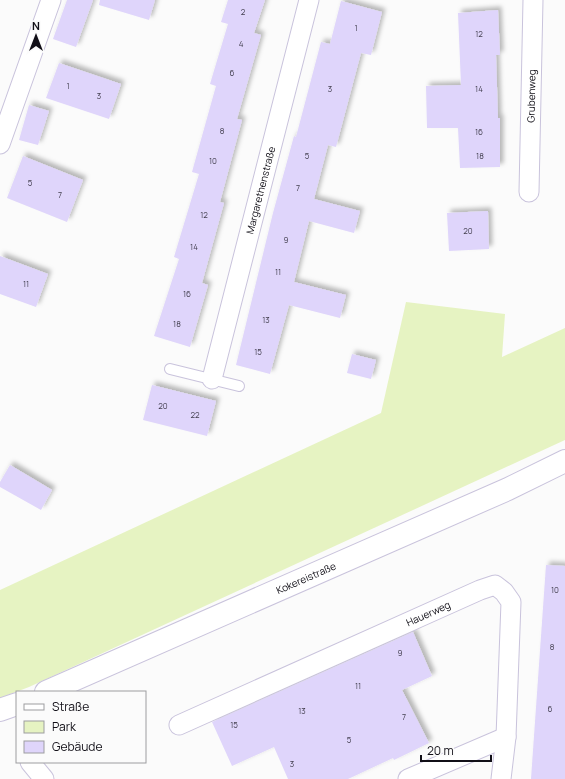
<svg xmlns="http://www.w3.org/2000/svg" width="565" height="779" font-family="Manrope,sans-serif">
<defs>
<filter id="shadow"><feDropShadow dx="3.5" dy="-3.5" stdDeviation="2" flood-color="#0004"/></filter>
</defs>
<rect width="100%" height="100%" fill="#fbfbfb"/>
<path fill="#e6f3c2" d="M406,302L505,314L502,357L565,328V440L29,687L0,698V590L381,413Z"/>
<g fill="#dfd5fb" filter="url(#shadow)">
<path d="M67,0H93L76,47L53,39Z"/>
<path d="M100,0H155L149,20L99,5Z"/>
<path d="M228,0H265L254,33L261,35L237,119L242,120L220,202L224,203L202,283L208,285L190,347L154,336L179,259L174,257L199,174L192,172L216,86L210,84L228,24L221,22Z"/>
<path d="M341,1L382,12L371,55L361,53L336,147L328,145L314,199L360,211L354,233L309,221L294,282L346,295L340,318L289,305L270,374L236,365L273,213L294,136L296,137L321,42L330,44Z"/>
<path d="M498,10L500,55H496L498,118H500V167L460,168L458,128H427L426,86L461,85L458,13Z"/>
<path d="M59,63L121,84L109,119L46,98Z"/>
<path d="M29,105L49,111L38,145L19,140Z"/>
<path d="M23,156L83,180L67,222L7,198Z"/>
<path d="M488,211L489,249L449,251L447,213Z"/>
<path d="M0,256L48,274L36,307L0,294Z"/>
<path d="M352,354L376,360L371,379L347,373Z"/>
<path d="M152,385L216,401L207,436L143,420Z"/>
<path d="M10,465L52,490L41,510L0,487V482Z"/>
<path d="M546,565L565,566V779H531Z"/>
<path d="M413,632L432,676L402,690L429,743L394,760L393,758L348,779H288L274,747L232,766L212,722Z"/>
</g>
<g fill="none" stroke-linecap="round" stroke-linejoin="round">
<defs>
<path id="lane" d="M170,369L239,386"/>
<g id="street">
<path d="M0,144L51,0"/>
<path id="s1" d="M529,192L533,0"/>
<path id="s2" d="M212,379L309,0"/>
<path id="s3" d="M179,725L480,590L495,585L504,592L511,602L506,737L501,779"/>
<path d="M30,762L44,779"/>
<path d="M408,779L506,737"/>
</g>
<g id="secondary">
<path id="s4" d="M46,692L508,489L565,461"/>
<path d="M0,710L17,704"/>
</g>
</defs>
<use href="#lane" stroke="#c9c3dc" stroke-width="12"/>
<use href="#street" stroke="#c9c3dc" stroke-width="21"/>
<use href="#secondary" stroke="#c9c3dc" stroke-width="24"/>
<use href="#lane" stroke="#fff" stroke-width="10"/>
<use href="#street" stroke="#fff" stroke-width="19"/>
<use href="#secondary" stroke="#fff" stroke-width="22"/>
</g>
<g text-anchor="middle" stroke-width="3.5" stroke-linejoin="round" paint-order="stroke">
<g font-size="8" fill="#444050">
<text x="243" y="15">2</text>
<text x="356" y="31">1</text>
<text x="479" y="37">12</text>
<text x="241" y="47">4</text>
<text x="232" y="76">6</text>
<text x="68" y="89">1</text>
<text x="330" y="92">3</text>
<text x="479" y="92">14</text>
<text x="99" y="99">3</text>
<text x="222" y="134">8</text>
<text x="479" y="135">16</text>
<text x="307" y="159">5</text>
<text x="480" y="159">18</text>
<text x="213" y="164">10</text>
<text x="30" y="186">5</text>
<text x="298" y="191">7</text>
<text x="60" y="198">7</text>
<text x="204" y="218">12</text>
<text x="468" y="234">20</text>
<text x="286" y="243">9</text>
<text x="194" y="250">14</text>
<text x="278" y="275">11</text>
<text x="26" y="287">11</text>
<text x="187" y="297">16</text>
<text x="266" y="323">13</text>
<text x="177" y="327">18</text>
<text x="258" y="355">15</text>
<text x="163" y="409">20</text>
<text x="195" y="418">22</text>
<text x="555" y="593">10</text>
<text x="552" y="650">8</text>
<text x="400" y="656">9</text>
<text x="358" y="689">11</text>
<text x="550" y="712">6</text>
<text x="302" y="714">13</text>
<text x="404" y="720">7</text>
<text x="234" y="728">15</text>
<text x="349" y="743">5</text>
<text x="292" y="767">3</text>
</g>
<g font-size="10" fill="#110f17" stroke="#fbfbfb">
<text dy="4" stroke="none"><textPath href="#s1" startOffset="96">Grubenweg</textPath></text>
<text dy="4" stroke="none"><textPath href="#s2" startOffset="195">Margarethenstraße</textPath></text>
<text dy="4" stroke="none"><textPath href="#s4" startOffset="284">Kokereistraße</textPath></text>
<text dy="4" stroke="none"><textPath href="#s3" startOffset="273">Hauerweg</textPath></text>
</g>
</g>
<rect x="16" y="691" width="130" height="72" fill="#fbfbfb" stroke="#9d9da0"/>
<rect x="24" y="704" width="20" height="6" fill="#ffffff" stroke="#9d9da0"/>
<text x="52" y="711" font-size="12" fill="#110f17">Straße</text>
<rect x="24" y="721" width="20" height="12" fill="#e6f3c2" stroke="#9d9da0"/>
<text x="52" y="731" font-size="12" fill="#110f17">Park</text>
<rect x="24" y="741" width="20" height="12" fill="#dfd5fb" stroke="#9d9da0"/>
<text x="52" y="751" font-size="12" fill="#110f17">Gebäude</text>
<g transform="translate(36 36)" stroke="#fbfbfb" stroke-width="3" paint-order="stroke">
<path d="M0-3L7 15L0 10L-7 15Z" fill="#110f17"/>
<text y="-6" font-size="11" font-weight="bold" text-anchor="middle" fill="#110f17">N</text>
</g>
<path d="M421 755v6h70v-6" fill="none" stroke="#110f17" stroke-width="2"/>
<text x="427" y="755" font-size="12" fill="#110f17" stroke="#fbfbfb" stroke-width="3" paint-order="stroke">20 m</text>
</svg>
